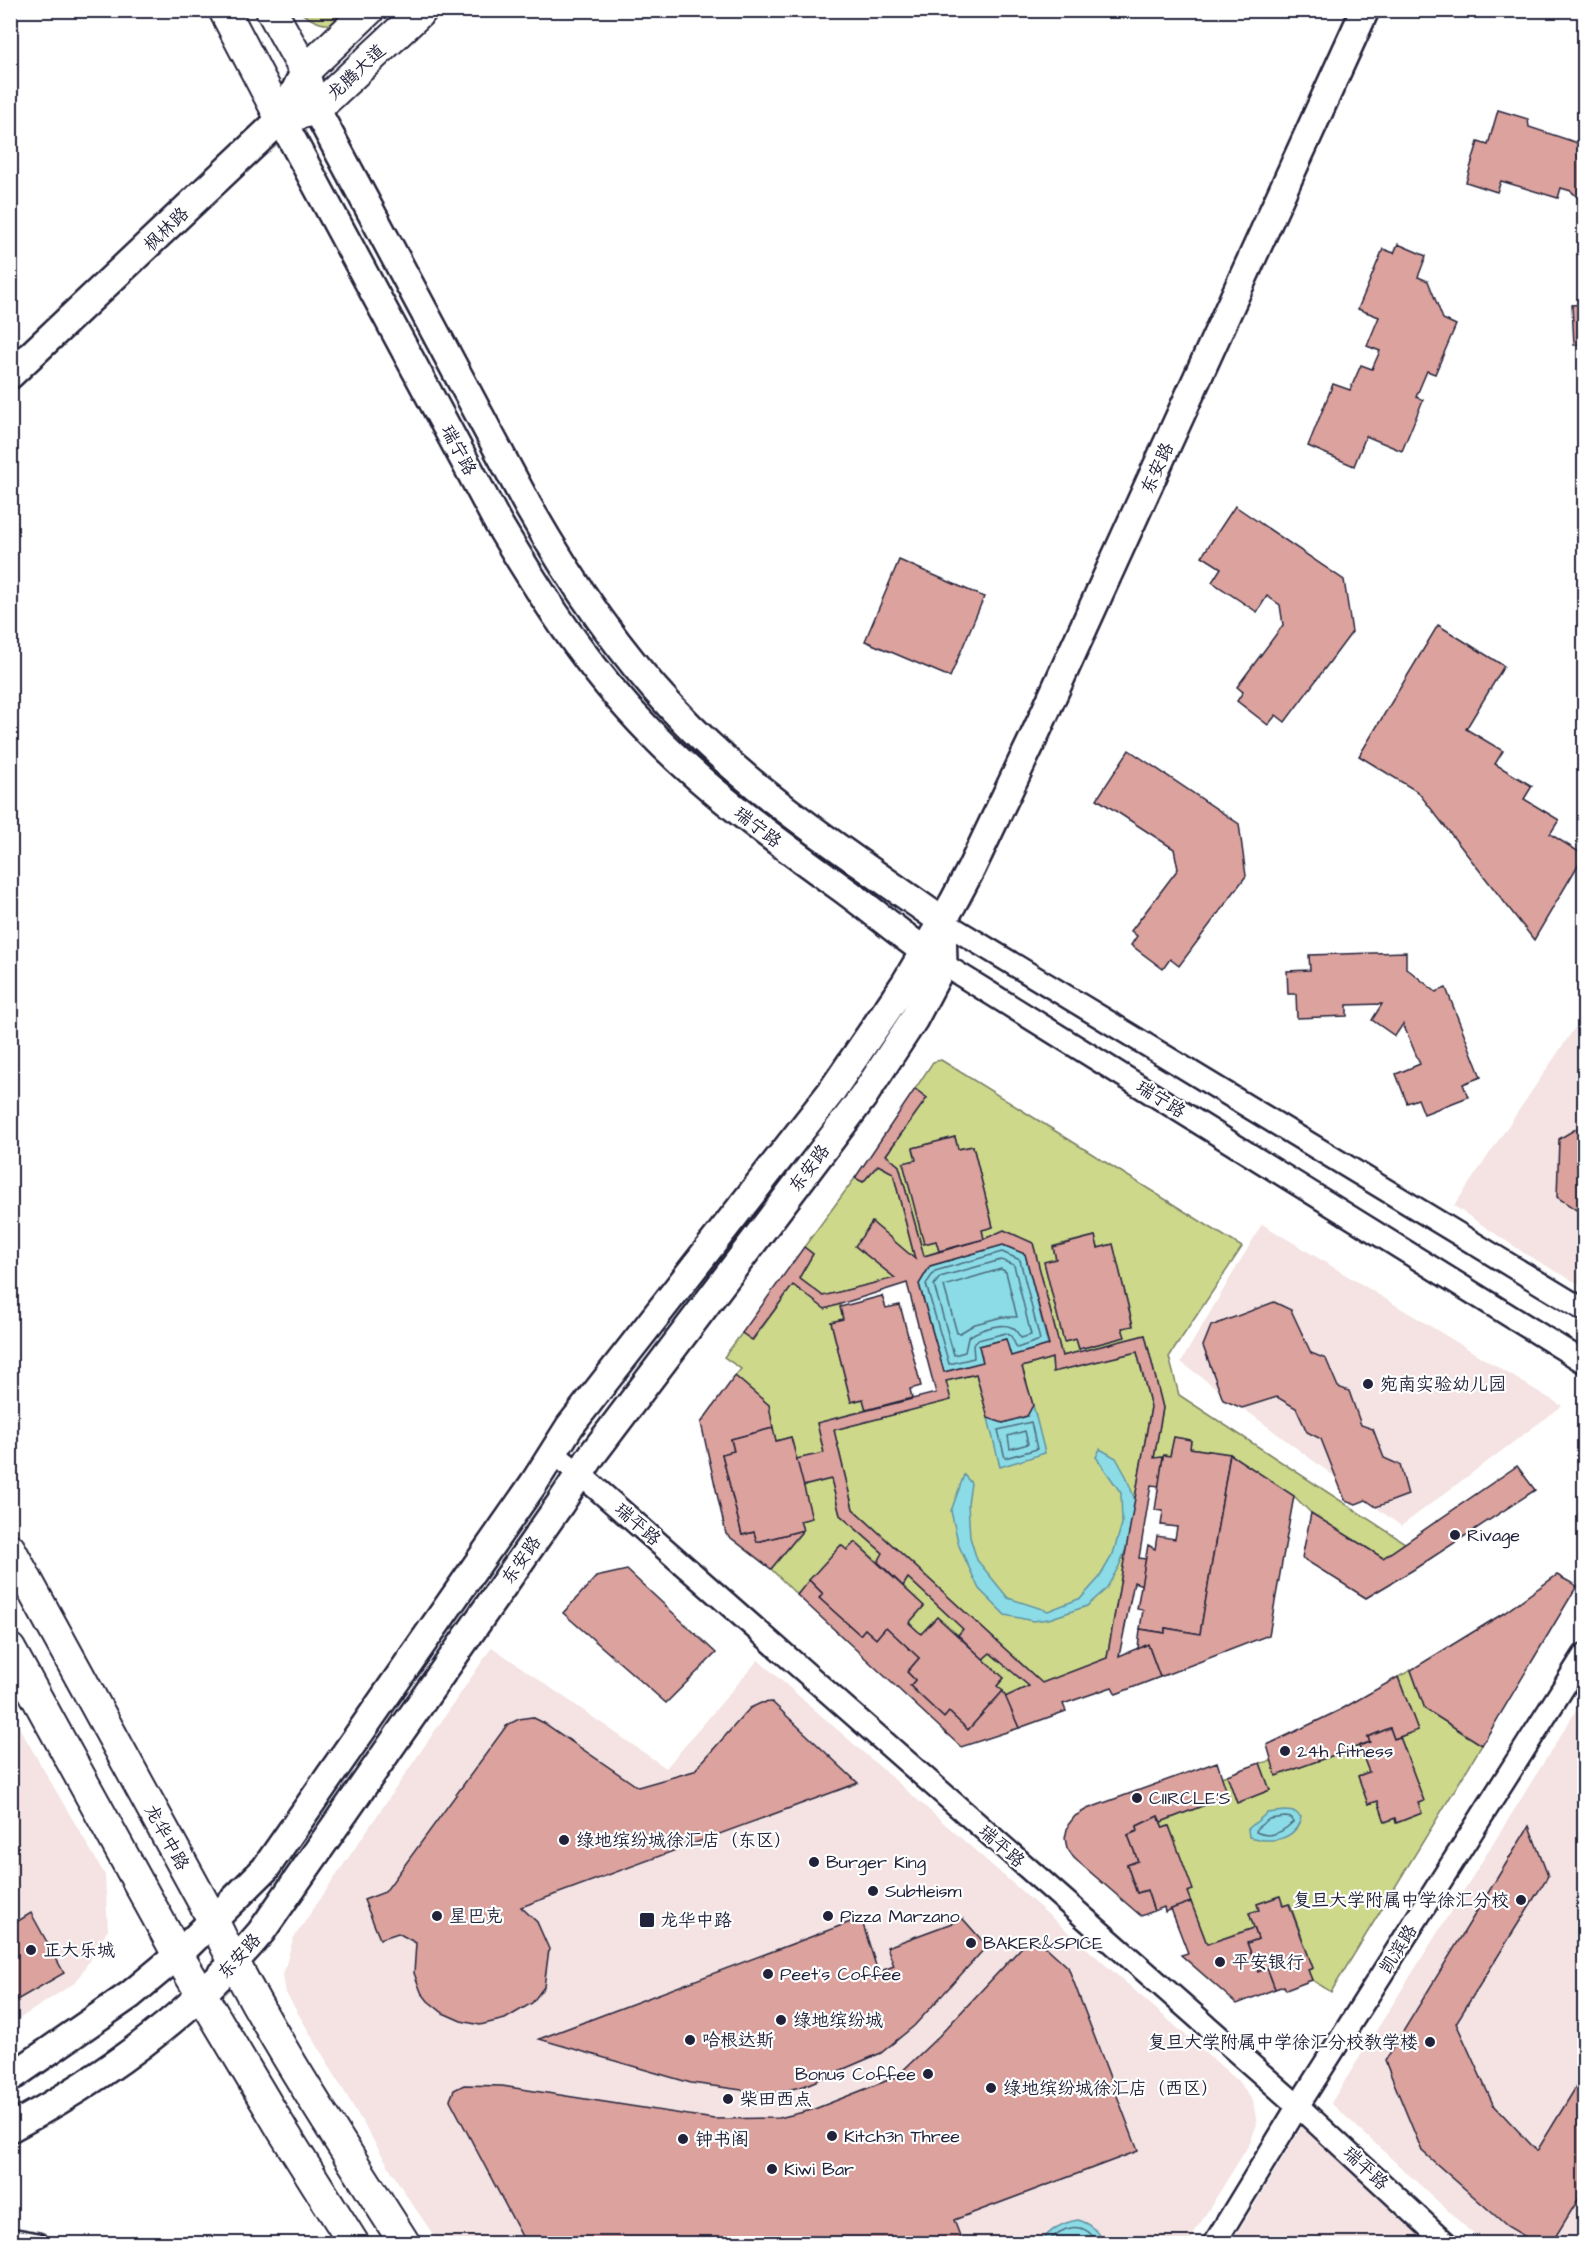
<svg xmlns="http://www.w3.org/2000/svg" width="1595" height="2254" font-family="'Architects Daughter','LXGW WenKai TC',sans-serif">
<rect width="100%" height="100%" fill="#fff"/>
<filter id="ink" filterUnits="userSpaceOnUse"><feTurbulence type="fractalNoise" baseFrequency=".0167" numOctaves="2"/><feDisplacementMap in="SourceGraphic" scale="12" xChannelSelector="R" yChannelSelector="G"/><feConvolveMatrix kernelMatrix="1 2 1 2 8 2 1 2 1" color-interpolation-filters="sRGB"/></filter>
<g filter="url(#ink)">
<g fill="#f4e3e2">
<path d="M1584,1014V1287L1527,1255L1454,1206Z"/>
<path d="M1262,1224L1562,1406L1401,1526L1181,1362Z"/>
<path d="M492,1647L666,1768L758,1660L1238,2081L1253,2101L1257,2124L1250,2143L1188,2243H439L404,2192L286,1993L283,1975L293,1939Z"/>
<path d="M1584,1698V2243H1483L1331,2103Z"/>
<path d="M10,1707L20,1729L105,1875L108,1930L76,1982L11,2024Z"/>
<path d="M1302,2126L1429,2243H1231Z"/>
</g>
<g fill="#cdd88b" stroke="#787d63" stroke-width="1.5">
<path d="M298,11H356C330,29 324,28 298,11Z"/>
<path d="M941,1060L1242,1247L1169,1357L1179,1395L1405,1543L1383,1558L1311,1513L1294,1496L1230,1455L1190,1448L1191,1440L1174,1437L1170,1456L1164,1455L1163,1457L1154,1458L1163,1408L1145,1335L1087,1351L1083,1348L1124,1337L1122,1328L1133,1325L1113,1245L1098,1248L1095,1236L1053,1246L1056,1259L1044,1262L1064,1342L1076,1339L1080,1352L1062,1356L1033,1243L1004,1230L984,1239L982,1230L993,1227L973,1146L958,1149L955,1137L913,1148L939,1251L924,1256L899,1166L886,1155L927,1098L915,1089L933,1062Z"/>
<path d="M878,1165L893,1173L915,1259L872,1222L856,1246L895,1278L823,1296L799,1278L813,1254L804,1247L855,1178L863,1182Z"/>
<path d="M793,1285L825,1309L840,1304L843,1319L831,1322L851,1402L863,1399L866,1410L817,1423L824,1453L796,1459L791,1437L776,1441L768,1405L735,1376L741,1369L724,1357L742,1333L753,1340Z"/>
<path d="M1137,1352L1151,1407L1107,1658L1042,1683L853,1509L834,1430L950,1400L946,1381L976,1374L988,1418L1003,1423L1027,1416L1033,1405L1022,1367L1052,1358L1053,1371Z"/>
<path d="M831,1479L840,1515L883,1553L878,1562L855,1542L847,1550L841,1545L797,1595L771,1569L803,1530L800,1521L811,1518L803,1486Z"/>
<path d="M908,1578L963,1629L958,1635L937,1617L921,1634L909,1623L924,1606L903,1586Z"/>
<path d="M990,1653L1029,1686L1005,1697L997,1686L1004,1678L983,1659Z"/>
<path d="M1411,1670L1425,1709L1482,1745L1331,1992L1312,1980L1308,1970L1313,1968L1290,1904L1283,1906L1279,1896L1257,1904L1259,1910L1249,1913L1254,1928L1207,1944L1187,1892L1192,1889L1169,1826L1163,1828L1161,1822L1228,1796L1221,1777L1227,1775L1237,1802L1270,1790L1260,1763L1272,1761L1277,1775L1359,1746L1369,1772L1358,1776L1368,1804L1378,1801L1386,1822L1395,1818L1397,1823L1422,1813L1418,1803L1424,1801L1400,1737L1418,1730L1398,1677Z"/>
</g>
<g fill="#8bdce6" stroke="#6192a2" stroke-width="1.5">
<path d="M1003,1245L1025,1254L1048,1345L1011,1356L1005,1339L979,1346L983,1362L944,1372L919,1284L930,1266Z"/>
<path d="M1033,1405L1045,1453L1000,1467L988,1418L1003,1423L1027,1416Z"/>
<path d="M1100,1449L1116,1458L1126,1476L1135,1500L1127,1546L1119,1566L1106,1589L1087,1606L1049,1619L1033,1621L1005,1615L979,1589L959,1546L951,1511L964,1475L971,1483L968,1504L970,1537L977,1560L1008,1598L1048,1611L1081,1598L1099,1578L1113,1554L1122,1524L1121,1493L1096,1457Z"/>
<path d="M1285,1811L1295,1812L1301,1817C1295,1842 1270,1843 1249,1837L1248,1829L1267,1813Z"/>
<path d="M1078,2220C1092,2224 1098,2231 1105,2243H1039C1051,2230 1060,2223 1078,2220Z"/>
</g>
<g fill="none" stroke-linecap="round" stroke-linejoin="round">
<g stroke="#4c6c7f" stroke-width="1.5">
<path d="M1002,1252L1020,1260L1040,1340L1017,1348L1011,1336L1006,1333L978,1340L973,1345L974,1358L949,1364L926,1284L935,1271Z"/>
<path d="M1001,1260L1014,1265L1031,1335L1021,1338C1018,1334 1016,1329 1011,1327C1000,1322 975,1331 968,1338L965,1352L954,1355L934,1285L940,1277Z"/>
<path d="M1001,1269L1006,1272L1017,1317H1002L975,1324L960,1333H957L944,1286Z"/>
<path d="M1031,1422L1037,1449L1005,1458L998,1430Z"/>
<path d="M1025,1431L1028,1444L1010,1449L1008,1436Z"/>
<path d="M1285,1817L1292,1818L1293,1822C1283,1832 1270,1839 1256,1832L1257,1828L1269,1819Z"/>
<path d="M1047,2244C1062,2225 1085,2219 1098,2244"/>
</g>
</g>
<g fill="#dca29d" stroke="#22223b" stroke-width="1.5" fill-rule="evenodd">
<path d="M1498,110L1528,119L1529,127L1584,145V204L1571,191L1561,188L1558,198L1501,181L1497,192L1466,182L1478,142L1488,145Z"/>
<path d="M1398,244L1426,256L1418,277L1428,281L1443,319L1456,325L1435,374L1427,371L1416,397L1423,400L1402,451L1366,436L1354,466L1308,446L1333,384L1350,390L1361,365L1372,369L1380,351L1367,346L1379,317L1358,309L1383,249L1394,253Z"/>
<path d="M1584,304V345H1574L1572,305Z"/>
<path d="M1235,506L1344,580L1352,632L1285,722L1276,715L1268,725L1237,701L1243,692L1237,687L1283,625L1280,605L1267,596L1257,612L1212,582L1221,568L1202,556Z"/>
<path d="M899,560L984,597L950,677L865,641Z"/>
<path d="M1438,625L1504,666L1466,729L1503,751L1495,764L1532,786L1524,799L1559,820L1550,834L1584,855L1534,940L1418,792L1359,756Z"/>
<path d="M1129,750L1239,824L1246,876L1179,966L1170,959L1163,969L1131,945L1137,936L1131,931L1178,869L1174,849L1097,799Z"/>
<path d="M1406,952V968L1436,992L1446,988L1481,1077L1463,1084L1468,1097L1424,1114L1418,1099L1407,1103L1396,1074L1420,1064L1403,1024L1395,1036L1372,1020L1382,1004L1347,1005V1016L1297,1018L1296,994H1288L1287,971L1310,970L1309,955Z"/>
<path d="M915,1089L927,1098L886,1155L899,1166L924,1256L984,1239L1004,1230L1033,1243L1062,1356L1145,1335L1163,1408L1154,1458L1163,1457L1159,1486L1151,1485L1139,1558L1146,1559L1142,1585L1134,1582L1119,1656L1148,1644L1160,1677L1116,1694L1112,1687L1063,1704L1066,1711L1019,1728L1005,1697L1029,1686L990,1653L983,1659L958,1635L963,1629L908,1578L903,1586L878,1562L883,1553L840,1515L831,1479L803,1486L796,1459L824,1453L817,1423L936,1393L907,1283L825,1309L793,1285L752,1340L742,1333L804,1247L813,1254L799,1278L823,1296L895,1278L855,1246L872,1222L915,1259L893,1173L878,1165L863,1182L855,1178ZM1003,1245L1025,1254L1049,1345L1011,1356L1006,1339L979,1346L983,1362L944,1372L919,1284L930,1266ZM1137,1352L1151,1407L1107,1658L1042,1683L853,1509L834,1430L951,1400L946,1381L976,1374L988,1418L1003,1423L1027,1416L1033,1405L1022,1367L1052,1358L1053,1372Z"/>
<path d="M1584,1124V1215L1557,1197L1559,1139Z"/>
<path d="M955,1137L958,1149L973,1146L993,1227L982,1230L984,1239L939,1251L936,1241L924,1244L903,1163L916,1160L913,1148Z"/>
<path d="M1095,1236L1098,1248L1113,1244L1133,1326L1122,1328L1125,1337L1079,1349L1076,1339L1064,1342L1044,1262L1056,1259L1053,1247Z"/>
<path d="M882,1296L886,1308L900,1305L921,1386L910,1389L912,1398L866,1410L863,1399L851,1402L831,1322L843,1319L840,1307Z"/>
<path d="M1274,1302L1291,1310L1311,1353L1326,1359L1338,1387L1349,1391L1361,1425L1373,1429L1384,1458L1400,1465L1408,1495L1376,1507L1366,1500L1356,1504L1345,1500L1321,1439L1307,1432L1296,1408L1277,1397L1242,1408L1223,1400L1203,1346L1211,1326Z"/>
<path d="M735,1376L769,1405L773,1428L731,1439L734,1451L722,1454L742,1535L754,1532L757,1542L803,1530L771,1569L726,1534L701,1423Z"/>
<path d="M773,1428L776,1441L791,1437L812,1518L800,1521L803,1530L757,1542L754,1532L742,1535L722,1454L734,1451L731,1439Z"/>
<path d="M1174,1437L1191,1440L1190,1448L1230,1454L1200,1634L1165,1628V1633L1140,1629L1143,1610L1137,1609L1148,1545L1155,1549L1157,1536L1175,1539L1177,1527L1161,1525L1163,1511L1155,1510L1163,1457L1164,1455L1170,1456Z"/>
<path d="M1230,1454L1294,1496L1269,1635L1160,1677L1148,1644L1138,1649L1140,1629L1165,1633V1628L1200,1634Z"/>
<path d="M1517,1466L1535,1490L1413,1570L1366,1598L1302,1558L1311,1513L1383,1558Z"/>
<path d="M855,1542L924,1606L909,1623L921,1634L937,1617L1004,1678L997,1686L1003,1691L968,1730L949,1712L944,1718L910,1686L915,1680L907,1672L919,1658L886,1627L876,1639L865,1629L860,1635L819,1598L823,1594L809,1580L841,1545L847,1550Z"/>
<path d="M627,1570L716,1653L666,1703L563,1613L596,1577Z"/>
<path d="M1557,1575L1577,1586L1482,1745L1425,1709L1411,1670L1504,1613Z"/>
<path d="M809,1580L823,1594L819,1598L860,1635L865,1629L876,1639L886,1627L919,1658L907,1672L915,1680L910,1686L944,1718L949,1712L968,1730L1003,1691L1019,1728L961,1747L797,1595Z"/>
<path d="M1398,1677L1418,1730L1394,1739L1390,1728L1368,1737L1370,1742L1276,1776L1267,1745L1340,1710Z"/>
<path d="M772,1702L858,1783L521,1907L537,1922L549,1949L544,1987L532,2003L505,2019L480,2025L461,2021L443,2013L428,2001L421,1992L414,1973L416,1943L398,1933L380,1939L364,1900L385,1892L507,1725L519,1719L532,1717L544,1723L638,1787L694,1771L750,1708L761,1703Z"/>
<path d="M1390,1728L1394,1739L1400,1737L1424,1801L1418,1803L1422,1813L1396,1823L1395,1818L1385,1822L1378,1801L1368,1804L1358,1776L1369,1772L1359,1746L1370,1742L1368,1737Z"/>
<path d="M1217,1762L1228,1796L1161,1822L1158,1816L1137,1826L1138,1831L1128,1835L1138,1861L1127,1865L1137,1893L1147,1890L1154,1911L1141,1916L1074,1858L1067,1848L1065,1838L1068,1825L1075,1816L1087,1809Z"/>
<path d="M1260,1763L1270,1790L1237,1803L1227,1775Z"/>
<path d="M1158,1816L1163,1828L1169,1826L1193,1890L1187,1892L1191,1902L1165,1912L1164,1907L1154,1911L1147,1890L1137,1893L1127,1865L1138,1861L1128,1835L1138,1831L1137,1826Z"/>
<path d="M1529,1826L1548,1876L1456,2023L1493,2104L1537,2151L1584,2074V2190L1551,2244H1538L1507,2226L1422,2151L1385,2061Z"/>
<path d="M1280,1896L1283,1906L1289,1904L1313,1968L1308,1970L1312,1980L1286,1990L1284,1986L1275,1989L1267,1968L1258,1972L1247,1943L1258,1939L1249,1913L1259,1910L1257,1904Z"/>
<path d="M1191,1902L1207,1944L1254,1928L1258,1939L1247,1943L1258,1972L1267,1968L1275,1989L1237,2004L1181,1955L1188,1953L1171,1909Z"/>
<path d="M31,1913L64,1973L10,2004V1926Z"/>
<path d="M861,1918L878,1972L894,1966L887,1947L963,1919L987,1946L914,2026L881,2053L804,2086L771,2094L691,2083L539,2039Z"/>
<path d="M1033,1935L1068,1967L1138,2151L954,2220L963,2244H526L450,2100L454,2090L464,2085L502,2086L714,2119L779,2118L812,2110L896,2077L939,2036Z"/>
</g>
<g fill="none" stroke-linecap="round" stroke-linejoin="round">
<defs>
<g id="minor">
<path d="M942,921L1584,1310"/>
<path d="M943,964L1584,1362"/>
<path d="M553,1453L580,1474L1298,2106L1447,2244"/>
<path d="M10,2239L38,2244"/>
<path d="M1214,2244L1298,2106L1584,1655"/>
</g>
<g id="tertiary">
<path d="M305,71L316,109L528,506C569,578 615,647 672,708C750,792 849,855 942,921"/>
<path d="M281,119L498,523C542,597 589,670 650,732C709,793 778,842 847,892C877,914 906,939 937,960"/>
<path d="M10,375L281,119L305,71"/>
<path d="M10,2078L130,1995L178,1955L265,1869L534,1483L570,1426L831,1092L906,982L953,903L971,869L1032,741L1365,10"/>
<path d="M10,2128C106,2077 191,2015 261,1932L560,1504L592,1455L863,1097L914,1019L943,964L942,921"/>
</g>
<g id="secondary">
<path d="M224,10L281,119L316,109L422,10"/>
<path d="M271,10L305,71L369,10"/>
<path d="M10,1549L213,1920C267,2033 338,2138 405,2244"/>
<path d="M10,1649L178,1955L283,2131L354,2244"/>
</g>
</defs>
<use href="#minor" stroke="#22223b" stroke-width="26"/>
<use href="#tertiary" stroke="#22223b" stroke-width="32"/>
<use href="#secondary" stroke="#22223b" stroke-width="34"/>
<use href="#minor" stroke="#fff" stroke-width="21"/>
<use href="#tertiary" stroke="#fff" stroke-width="27"/>
<use href="#secondary" stroke="#fff" stroke-width="30"/>
</g>
</g>
<g fill="#22223b" stroke="#fff" stroke-width="2">
<circle cx="1368" cy="1384" r="6"/>
<circle cx="1455" cy="1535" r="6"/>
<circle cx="1285" cy="1751" r="6"/>
<circle cx="1137" cy="1798" r="6"/>
<circle cx="564" cy="1840" r="6"/>
<circle cx="814" cy="1862" r="6"/>
<circle cx="873" cy="1891" r="6"/>
<circle cx="1521" cy="1900" r="6"/>
<circle cx="437" cy="1916" r="6"/>
<circle cx="828" cy="1916" r="6"/>
<rect x="639" y="1912" width="16" height="16" rx="3"/>
<circle cx="971" cy="1943" r="6"/>
<circle cx="31" cy="1950" r="6"/>
<circle cx="1220" cy="1962" r="6"/>
<circle cx="768" cy="1974" r="6"/>
<circle cx="781" cy="2020" r="6"/>
<circle cx="690" cy="2040" r="6"/>
<circle cx="1430" cy="2042" r="6"/>
<circle cx="928" cy="2074" r="6"/>
<circle cx="991" cy="2088" r="6"/>
<circle cx="728" cy="2099" r="6"/>
<circle cx="832" cy="2136" r="6"/>
<circle cx="683" cy="2139" r="6"/>
<circle cx="772" cy="2169" r="6"/>
</g>
<g text-anchor="middle" stroke-width="4.5" stroke-linejoin="round" paint-order="stroke">
<g font-size="18" fill="#22223b" stroke="#fff">
<text transform="translate(356 72) rotate(-43)" y="6">龙腾大道</text>
<text transform="translate(166 229) rotate(-44)" y="6">枫林路</text>
<text transform="translate(459 450) rotate(62)" y="6">瑞宁路</text>
<text transform="translate(1157 468) rotate(-66)" y="6">东安路</text>
<text transform="translate(758 827) rotate(38)" y="6">瑞宁路</text>
<text transform="translate(1161 1099) rotate(32)" y="6">瑞宁路</text>
<text transform="translate(809 1168) rotate(-53)" y="6">东安路</text>
<text transform="translate(638 1524) rotate(41)" y="6">瑞平路</text>
<text transform="translate(521 1560) rotate(-55)" y="6">东安路</text>
<text transform="translate(167 1837) rotate(61)" y="6">龙华中路</text>
<text transform="translate(1002 1846) rotate(41)" y="6">瑞平路</text>
<text transform="translate(1398 1949) rotate(-58)" y="6">凯滨路</text>
<text transform="translate(239 1956) rotate(-48)" y="6">东安路</text>
<text transform="translate(1366 2168) rotate(43)" y="6">瑞平路</text>
</g>
<g font-size="18" fill="#22223b" stroke="#fff" text-anchor="start">
<text x="1380" y="1390">宛南实验幼儿园</text>
<text x="1467" y="1541">Rivage</text>
<text x="1297" y="1757">24h fitness</text>
<text x="1149" y="1804">CIIRCLE'S</text>
<text x="576" y="1846">绿地缤纷城徐汇店（东区）</text>
<text x="826" y="1868">Burger King</text>
<text x="885" y="1897">Subtleism</text>
<text x="1509" y="1906" text-anchor="end">复旦大学附属中学徐汇分校</text>
<text x="449" y="1922">星巴克</text>
<text x="840" y="1922">Pizza Marzano</text>
<text x="660" y="1926">龙华中路</text>
<text x="983" y="1949">BAKER&amp;SPICE</text>
<text x="43" y="1956">正大乐城</text>
<text x="1232" y="1968">平安银行</text>
<text x="780" y="1980">Peet's Coffee</text>
<text x="793" y="2026">绿地缤纷城</text>
<text x="702" y="2046">哈根达斯</text>
<text x="1418" y="2048" text-anchor="end">复旦大学附属中学徐汇分校教学楼</text>
<text x="916" y="2080" text-anchor="end">Bonus Coffee</text>
<text x="1003" y="2094">绿地缤纷城徐汇店（西区）</text>
<text x="740" y="2105">柴田西点</text>
<text x="844" y="2142">Kitch3n Three</text>
<text x="695" y="2145">钟书阁</text>
<text x="784" y="2175">Kiwi Bar</text>
</g>
</g>
<rect width="1595" height="2254" fill="none" stroke="#fff" stroke-width="36"/>
<rect x="18" y="18" width="1559" height="2218" fill="none" stroke="#22223b" stroke-width="2" filter="url(#ink)"/>
</svg>
